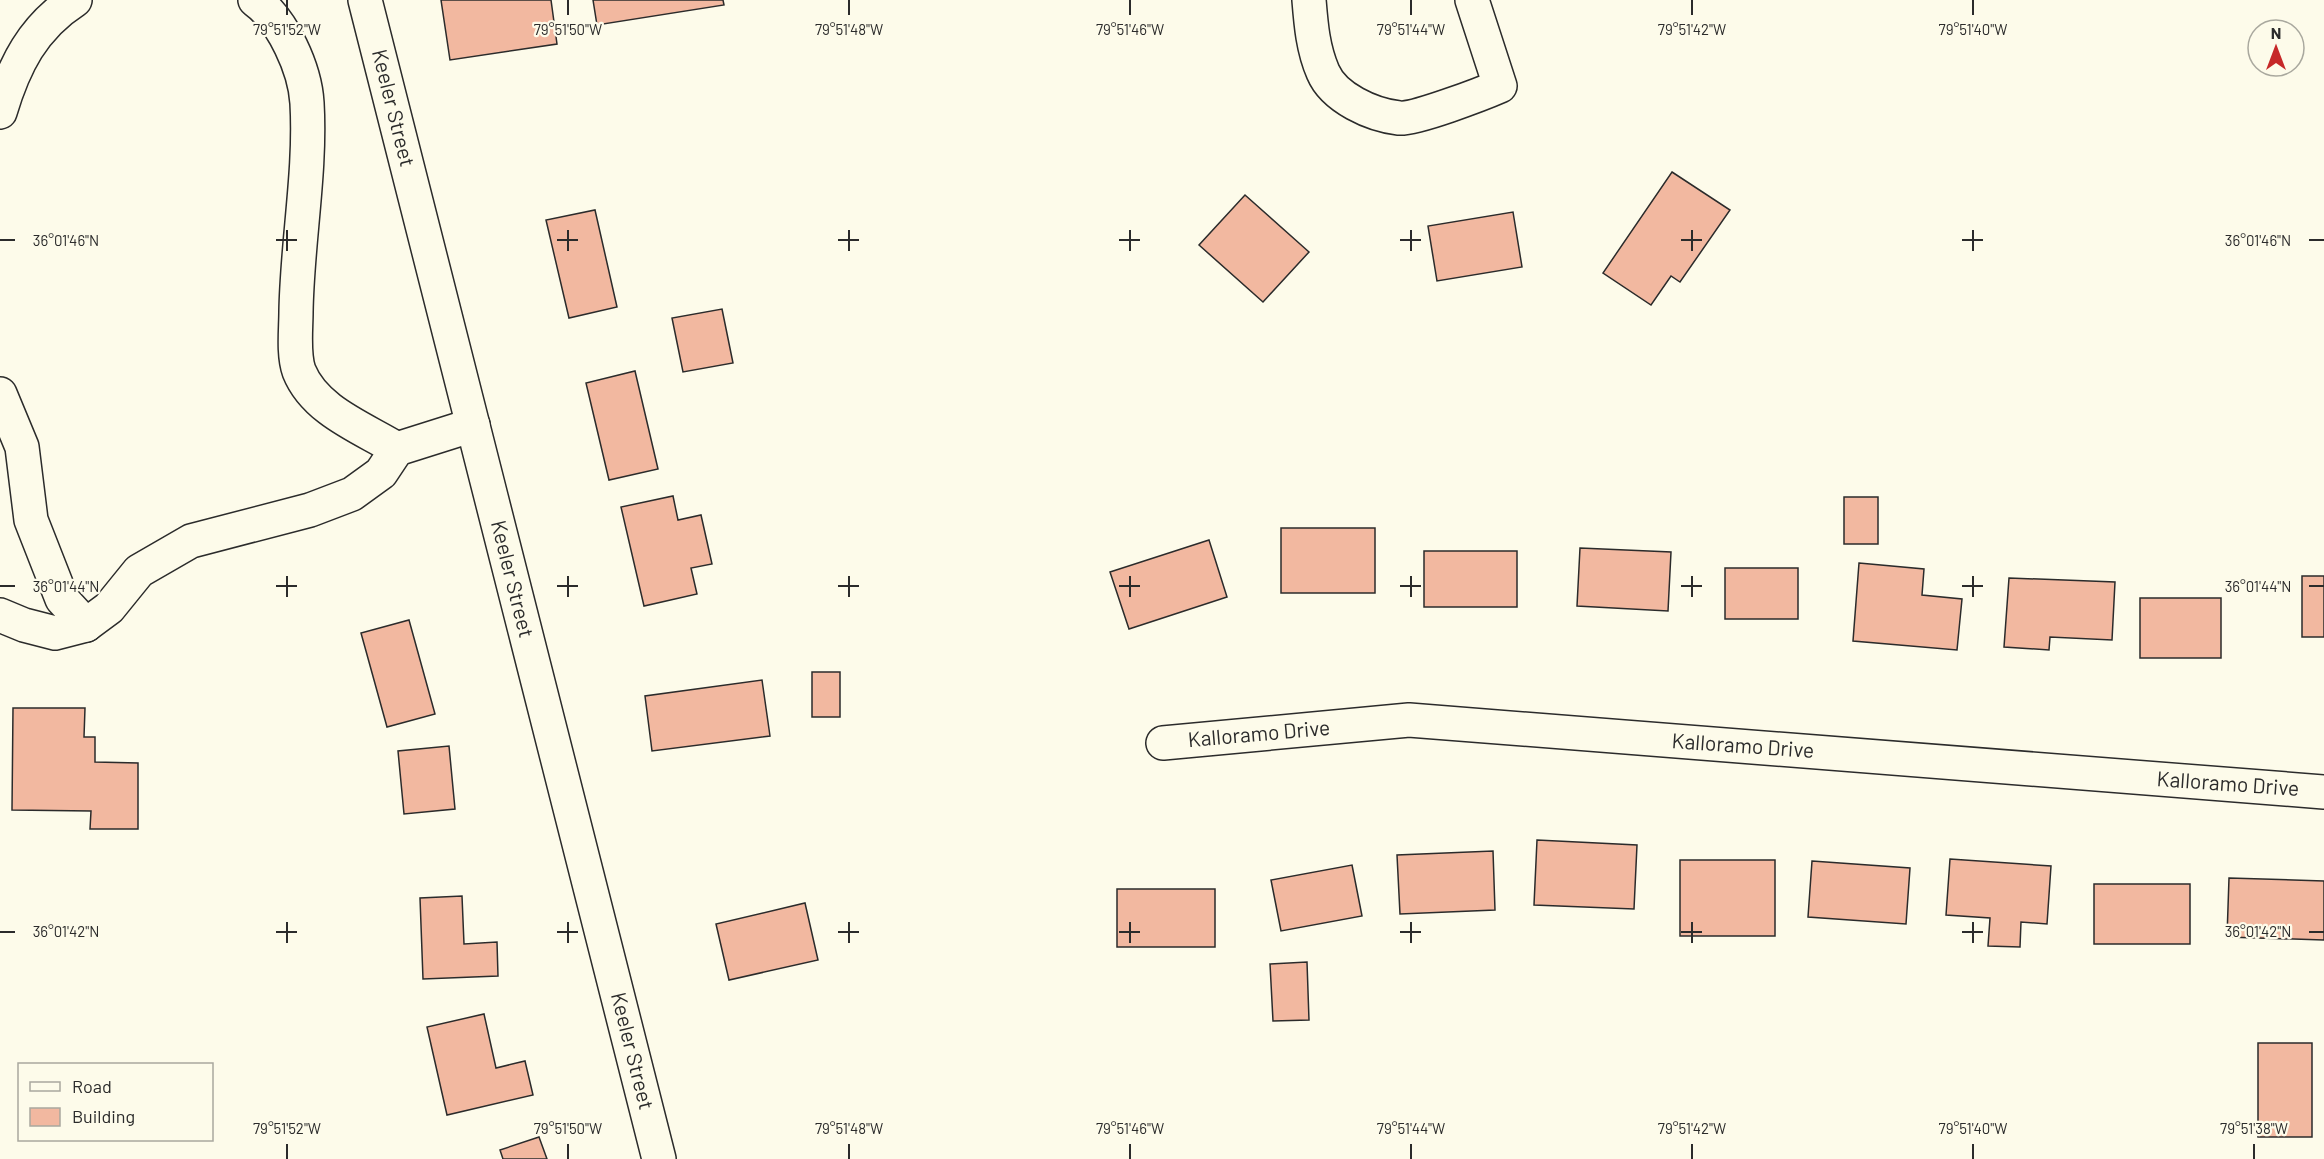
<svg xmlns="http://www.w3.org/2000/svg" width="2324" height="1159" font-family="Barlow,sans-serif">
<rect width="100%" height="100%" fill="#fdfbea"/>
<g fill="#f2b8a0" stroke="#2b2b2b" stroke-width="1.5">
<path d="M441,0H551L557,44L450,60Z"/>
<path d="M593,0H723L724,5L597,25Z"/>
<path d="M1672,172L1730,210L1680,282L1671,276L1651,305L1603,273Z"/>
<path d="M1245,195L1309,252L1263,302L1199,245Z"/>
<path d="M595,210L617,307L569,318L546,220Z"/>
<path d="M1513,212L1522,267L1437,281L1428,226Z"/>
<path d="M722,309L733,363L683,372L672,318Z"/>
<path d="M635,371L658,469L609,480L586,383Z"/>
<path d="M673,496L678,520L701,515L712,564L691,568L697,594L644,606L621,507Z"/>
<rect x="1844" y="497" width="34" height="47"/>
<rect x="1281" y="528" width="94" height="65"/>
<path d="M1209,540L1227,597L1129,629L1110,572Z"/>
<path d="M1580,548L1671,552L1668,611L1577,606Z"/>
<rect x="1424" y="551" width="93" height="56"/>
<path d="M1859,563L1924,569L1922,595L1962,599L1957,650L1853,641Z"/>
<rect x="1725" y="568" width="73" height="51"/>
<rect x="2302" y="576" width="22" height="61"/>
<path d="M2009,578L2115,582L2112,640L2050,637L2049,650L2004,647Z"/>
<rect x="2140" y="598" width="81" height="60"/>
<path d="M409,620L435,714L387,727L361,633Z"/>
<rect x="812" y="672" width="28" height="45"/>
<path d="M762,680L770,736L652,751L645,696Z"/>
<path d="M13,708H85L84,737H95V762L138,763V829H90L91,811L12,810Z"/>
<path d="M449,746L455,809L404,814L398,751Z"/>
<path d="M1537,840L1637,845L1634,909L1534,905Z"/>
<path d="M1493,851L1495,910L1400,914L1397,855Z"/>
<path d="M1950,859L2051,866L2047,924L2021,922L2020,947L1988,946L1990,918L1946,915Z"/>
<rect x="1680" y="860" width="95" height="76"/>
<path d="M1812,861L1910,868L1906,924L1808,917Z"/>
<path d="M1352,865L1362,916L1281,931L1271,880Z"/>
<path d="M2229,878L2324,881V940L2227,937Z"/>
<rect x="2094" y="884" width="96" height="60"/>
<rect x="1117" y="889" width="98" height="58"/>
<path d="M462,896L464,944L497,942L498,976L423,979L420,898Z"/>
<path d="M805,903L818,960L729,980L716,924Z"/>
<path d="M1307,962L1309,1020L1273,1021L1270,964Z"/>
<path d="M484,1014L496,1068L525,1061L533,1095L447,1115L427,1027Z"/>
<rect x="2258" y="1043" width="54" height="94"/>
<path d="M539,1137L547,1159H503L500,1150Z"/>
</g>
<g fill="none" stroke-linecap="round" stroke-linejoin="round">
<defs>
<g id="minor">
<path d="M255,0C283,20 305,69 307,103C311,172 297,243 296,312C296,329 293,354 299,371C315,411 363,428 397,449"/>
<path d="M365,0L659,1159"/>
<path d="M1309,0C1311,25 1313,49 1323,72C1334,98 1372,115 1399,118C1414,120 1484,93 1500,86L1472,0"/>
<path d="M0,112C14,65 33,27 75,0"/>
<path d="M0,394L22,447L31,520L62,599L86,625L109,608L139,571L191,541L310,510L352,494L381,473L397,449L473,425"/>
<path d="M0,615L24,625L55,633L86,625"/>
<path d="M1163,743L1409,720L2324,792"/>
</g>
</defs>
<use href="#minor" stroke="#2b2b2b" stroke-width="36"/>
<use href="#minor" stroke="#fdfbea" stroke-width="33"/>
</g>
<path fill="none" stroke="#2b2b2b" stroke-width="2" d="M287,0V15M568,0V15M849,0V15M1130,0V15M1411,0V15M1692,0V15M1973,0V15M287,230V251M568,230V251M849,230V251M1130,230V251M1411,230V251M1692,230V251M1973,230V251M0,240H15M276,240H297M557,240H578M838,240H859M1119,240H1140M1400,240H1421M1681,240H1702M1962,240H1983M2309,240H2324M287,576V597M568,576V597M849,576V597M1130,576V597M1411,576V597M1692,576V597M1973,576V597M0,586H15M276,586H297M557,586H578M838,586H859M1119,586H1140M1400,586H1421M1681,586H1702M1962,586H1983M2309,586H2324M287,922V943M568,922V943M849,922V943M1130,922V943M1411,922V943M1692,922V943M1973,922V943M0,932H15M276,932H297M557,932H578M838,932H859M1119,932H1140M1400,932H1421M1681,932H1702M1962,932H1983M2309,932H2324M287,1144V1159M568,1144V1159M849,1144V1159M1130,1144V1159M1411,1144V1159M1692,1144V1159M1973,1144V1159M2254,1144V1159"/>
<g text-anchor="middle" stroke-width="4.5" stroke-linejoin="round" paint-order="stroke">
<g font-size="21" fill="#2b2b2b" stroke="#fdfbea">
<text transform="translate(393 108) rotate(76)" y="7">Keeler Street</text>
<text transform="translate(512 579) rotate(76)" y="7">Keeler Street</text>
<text transform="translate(1259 734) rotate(-5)" y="7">Kalloramo Drive</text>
<text transform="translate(1743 746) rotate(4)" y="7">Kalloramo Drive</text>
<text transform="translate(2228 784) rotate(4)" y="7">Kalloramo Drive</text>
<text transform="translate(632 1051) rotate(76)" y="7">Keeler Street</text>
</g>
</g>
<g font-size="15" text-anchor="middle" fill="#2b2b2b" stroke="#fdfbea" stroke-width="4.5" stroke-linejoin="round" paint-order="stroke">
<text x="287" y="35">79°51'52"W</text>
<text x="568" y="35">79°51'50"W</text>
<text x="849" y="35">79°51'48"W</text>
<text x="1130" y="35">79°51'46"W</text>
<text x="1411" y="35">79°51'44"W</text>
<text x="1692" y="35">79°51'42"W</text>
<text x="1973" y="35">79°51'40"W</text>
<text x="66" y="246">36°01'46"N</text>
<text x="2258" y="246">36°01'46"N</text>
<text x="66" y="592">36°01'44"N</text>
<text x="2258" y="592">36°01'44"N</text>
<text x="66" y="937">36°01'42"N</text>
<text x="2258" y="937">36°01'42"N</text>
<text x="287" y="1134">79°51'52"W</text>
<text x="568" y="1134">79°51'50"W</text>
<text x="849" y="1134">79°51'48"W</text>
<text x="1130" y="1134">79°51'46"W</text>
<text x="1411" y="1134">79°51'44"W</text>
<text x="1692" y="1134">79°51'42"W</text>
<text x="1973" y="1134">79°51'40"W</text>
<text x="2254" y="1134">79°51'38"W</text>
</g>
<rect x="18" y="1063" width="195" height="78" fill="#fdfbea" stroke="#a9a89e" stroke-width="1.5"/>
<rect x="30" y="1082" width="30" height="9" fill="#fdfbea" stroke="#a9a89e" stroke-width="1.5"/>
<text x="72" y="1093" font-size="18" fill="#2b2b2b">Road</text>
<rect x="30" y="1108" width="30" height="18" fill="#f2b8a0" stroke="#a9a89e" stroke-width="1.5"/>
<text x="72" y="1123" font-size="18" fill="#2b2b2b">Building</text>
<g transform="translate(2276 48)"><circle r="28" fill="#fdfbea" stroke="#a9a89e" stroke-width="1.5"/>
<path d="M0-4.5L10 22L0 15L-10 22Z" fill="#c62828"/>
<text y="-9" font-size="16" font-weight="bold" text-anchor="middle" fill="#2b2b2b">N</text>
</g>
</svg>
